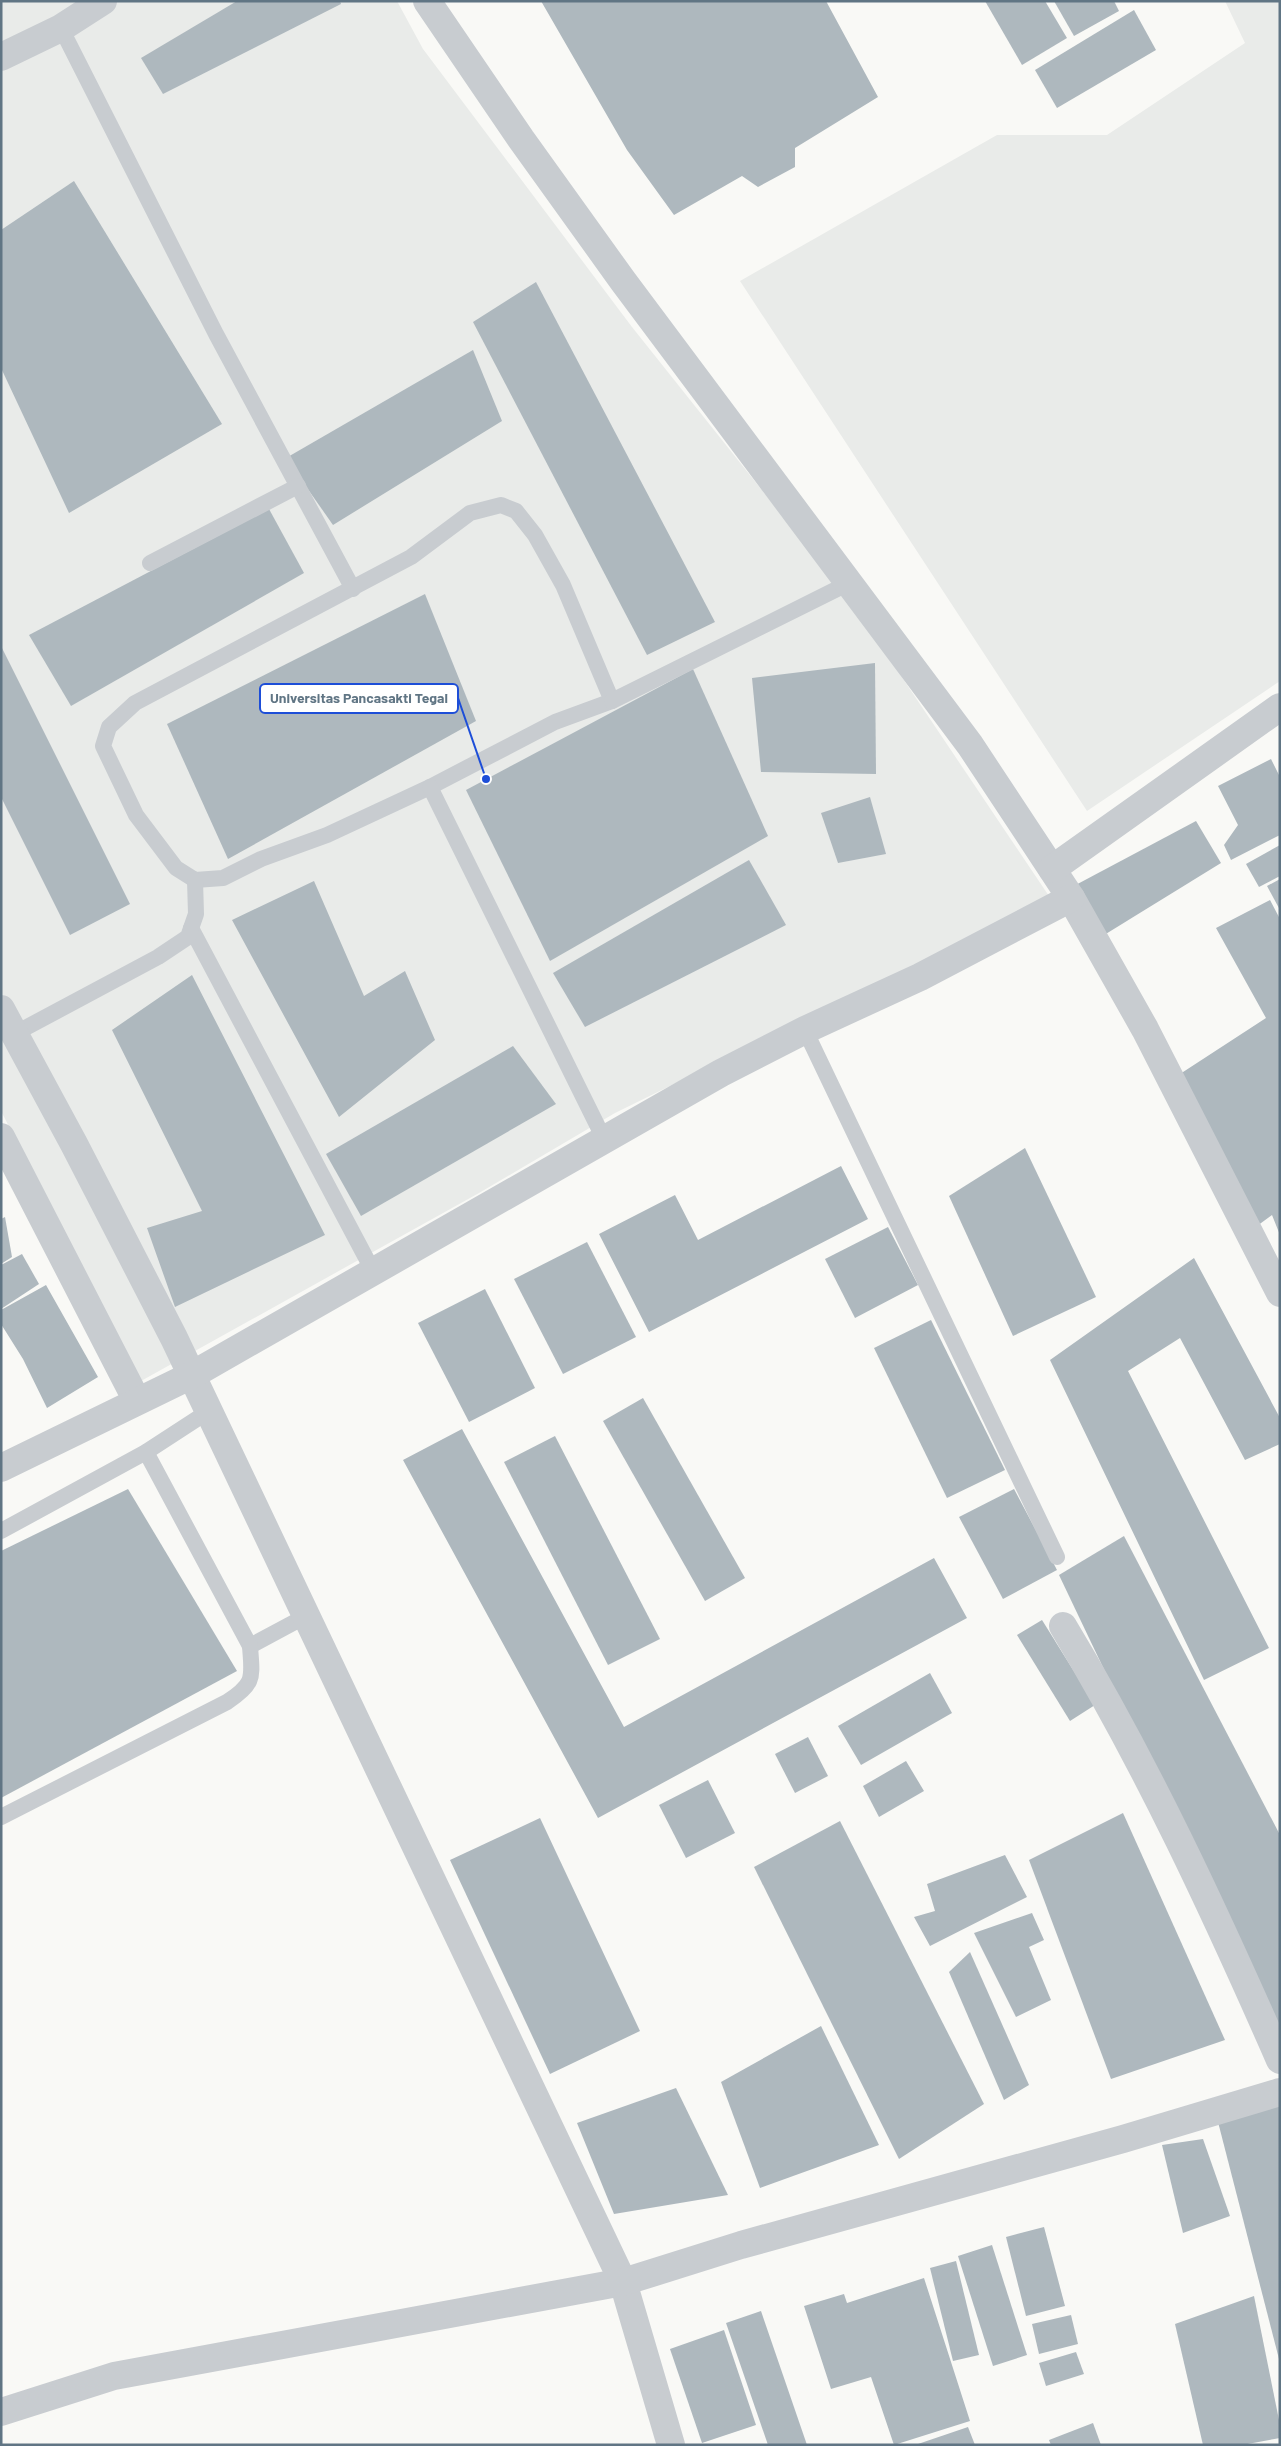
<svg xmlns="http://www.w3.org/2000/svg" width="1281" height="2446" font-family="Barlow,sans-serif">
<rect width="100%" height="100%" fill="#f9f9f6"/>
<g fill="#e9ebe9">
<path d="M1,1H397L423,49L632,327L828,573L889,658L1051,899L615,1113L479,1193L141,1381L1,1111Z"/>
<path d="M1225,1H1280V681L1087,811L740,281L997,135H1107L1245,43Z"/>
</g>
<g fill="#aeb8be">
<path d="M237,1H340L341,4L163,94L141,58Z"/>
<path d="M541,1H826L878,97L795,148V167L758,187L742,176L674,215L627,150Z"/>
<path d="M985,1H1045L1067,38L1022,65Z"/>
<path d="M1054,1H1114L1119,11L1074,36Z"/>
<path d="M1134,10L1156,50L1057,108L1035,70Z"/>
<path d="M74,181L222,424L69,513L1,368V230Z"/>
<path d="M536,282L715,622L647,655L473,322Z"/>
<path d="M473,350L502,421L333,525L286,458Z"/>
<path d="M269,509L304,573L71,706L29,635Z"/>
<path d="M425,594L476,721L228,859L167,724Z"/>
<path d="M1,646L130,904L70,935L1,797Z"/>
<path d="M875,663L876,774L761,772L752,678Z"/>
<path d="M693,669L768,836L550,961L466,790Z"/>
<path d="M1271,759L1280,777V835L1231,860L1224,845L1238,825L1218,786Z"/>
<path d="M870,797L886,854L838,863L821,813Z"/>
<path d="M1196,821L1221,863L1096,940L1070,888Z"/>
<path d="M1280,845V876L1259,887L1246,864Z"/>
<path d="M749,860L786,925L585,1027L553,973Z"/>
<path d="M1280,879V910L1267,886Z"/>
<path d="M314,881L364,996L405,971L435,1040L339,1117L232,920Z"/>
<path d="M1270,900L1280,919V1235L1272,1215L1257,1226L1180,1074L1266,1018L1216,928Z"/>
<path d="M192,975L325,1235L175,1307L147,1228L202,1211L112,1030Z"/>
<path d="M513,1046L556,1104L361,1216L326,1154Z"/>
<path d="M1025,1148L1096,1297L1013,1336L949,1196Z"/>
<path d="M841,1166L868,1219L649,1332L599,1234L675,1195L698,1240Z"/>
<path d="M5,1217L12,1257L1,1264V1219Z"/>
<path d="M888,1227L918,1285L855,1318L825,1259Z"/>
<path d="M587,1242L636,1337L563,1374L514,1279Z"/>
<path d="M22,1254L39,1284L1,1309V1265Z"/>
<path d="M1194,1258L1280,1418V1444L1245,1460L1180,1338L1128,1371L1269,1648L1204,1680L1050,1360Z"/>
<path d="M46,1285L98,1377L47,1408L23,1359L1,1324V1310Z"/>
<path d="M485,1289L535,1388L469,1422L418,1323Z"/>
<path d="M931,1320L1005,1470L947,1498L874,1348Z"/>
<path d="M643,1398L745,1578L705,1601L603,1421Z"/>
<path d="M462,1429L624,1727L934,1558L967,1618L598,1818L403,1460Z"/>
<path d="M555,1436L660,1639L608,1665L504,1462Z"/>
<path d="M128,1489L237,1671L1,1798V1551Z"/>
<path d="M1014,1489L1057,1570L1003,1599L959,1517Z"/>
<path d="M1124,1536L1280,1835V2039L1059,1575Z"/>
<path d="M1042,1620L1095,1705L1070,1721L1017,1635Z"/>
<path d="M930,1673L952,1713L861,1765L838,1726Z"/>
<path d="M808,1737L828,1776L795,1793L775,1754Z"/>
<path d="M906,1761L924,1791L879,1817L863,1786Z"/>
<path d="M708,1780L735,1833L686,1858L659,1805Z"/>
<path d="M1123,1813L1225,2040L1111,2079L1029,1860Z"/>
<path d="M540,1818L640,2031L550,2074L450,1860Z"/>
<path d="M840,1821L984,2104L899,2159L754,1867Z"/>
<path d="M1005,1855L1027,1897L930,1946L914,1917L935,1911L927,1884Z"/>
<path d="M1032,1913L1044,1940L1029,1947L1051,2000L1016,2017L974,1933Z"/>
<path d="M970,1952L1029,2085L1004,2100L949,1972Z"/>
<path d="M821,2026L879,2145L760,2188L721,2082Z"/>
<path d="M676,2088L728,2195L614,2214L577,2123Z"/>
<path d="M1280,2102V2359H1279L1218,2122Z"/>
<path d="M1203,2139L1230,2216L1183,2233L1162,2145Z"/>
<path d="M1044,2227L1065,2306L1026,2316L1006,2237Z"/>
<path d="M992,2245L1027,2355L993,2366L958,2256Z"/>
<path d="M956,2261L979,2355L953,2361L930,2268Z"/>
<path d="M924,2278L970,2421L894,2445L871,2377L831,2389L804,2306L844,2294L847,2303Z"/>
<path d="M1254,2296L1280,2425V2438L1242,2445H1203L1175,2324Z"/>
<path d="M761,2311L807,2445H768L726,2323Z"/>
<path d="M1071,2315L1078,2344L1039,2354L1032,2324Z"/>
<path d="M724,2330L756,2425L702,2443L670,2349Z"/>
<path d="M1076,2352L1084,2374L1046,2386L1039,2363Z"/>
<path d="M1093,2423L1101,2445H1051L1049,2440Z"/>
<path d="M968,2427L975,2445H918V2444Z"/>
</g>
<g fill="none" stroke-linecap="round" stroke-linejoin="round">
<g stroke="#c8ccd0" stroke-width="16">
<path d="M61,28L216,334L353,589"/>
<path d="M501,505L516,511L535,535L563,585L612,701L555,722L430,787L327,835L261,859L223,878L195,880L176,868L136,815L103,746L109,727L135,703L411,557L470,513Z"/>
<path d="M150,563L298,486"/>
<path d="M612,701L849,583"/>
<path d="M430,787L605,1141"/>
<path d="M191,928L373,1271"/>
<path d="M805,1030L1057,1557"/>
<path d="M14,1034L158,957L188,937L196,914L195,880"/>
<path d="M146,1452L250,1646L306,1616"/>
<path d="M1,1531L146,1452L209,1411"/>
<path d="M1,1817L227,1702C256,1683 252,1677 250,1646"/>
</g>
<g stroke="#c8ccd0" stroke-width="28">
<path d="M427,1L521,139L623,281L970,745L1071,898L1145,1029L1280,1293"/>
<path d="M1,57L61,28L103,1"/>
<path d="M1052,869L1280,707"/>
<path d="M1,1009L74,1144L174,1338L623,2282L671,2445"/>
<path d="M1,1137L137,1401"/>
<path d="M1,1468L192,1375L721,1073L805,1030L920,977L1071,898"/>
<path d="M1063,1626C1147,1765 1215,1912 1280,2060"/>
<path d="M1,2412L114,2376L623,2282L741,2245L1123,2139L1280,2092"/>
</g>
</g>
<path fill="none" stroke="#1d4ed8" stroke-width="2" d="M486 779L458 698"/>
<circle fill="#1d4ed8" stroke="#fff" stroke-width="2" cx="486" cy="779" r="5"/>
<rect fill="#fff" stroke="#1d4ed8" stroke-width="2" x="260" y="684" width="198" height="29" rx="5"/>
<g font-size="14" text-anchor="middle" font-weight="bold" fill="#607584">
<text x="359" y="703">Universitas Pancasakti Tegal</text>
</g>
<rect width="1281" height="2446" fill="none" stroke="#607584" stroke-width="5"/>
</svg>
